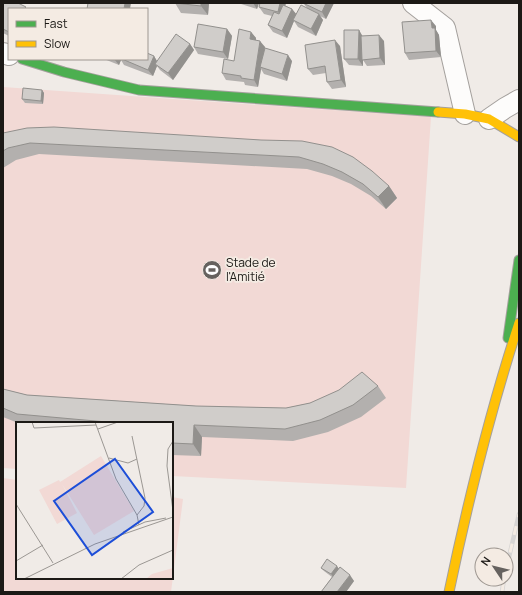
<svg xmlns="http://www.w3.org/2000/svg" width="522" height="595" font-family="Manrope,sans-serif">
<rect width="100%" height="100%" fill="#f0ebe7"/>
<g fill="#f2d9d5">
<path d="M3,87L431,117L406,488L172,476V423H17V469L3,468Z"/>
<path d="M3,478L17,480V578H172V497L183,499L171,592H3Z"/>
</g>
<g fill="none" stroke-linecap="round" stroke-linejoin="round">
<defs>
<g id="street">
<path d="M413,3L445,28L465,114"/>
<path d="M3,53L9,55"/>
<path d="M489,119L505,108L519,100"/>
</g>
<g id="fast">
<path d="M22,59L64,72L139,90L438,112"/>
<path d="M508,338L519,260"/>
</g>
<g id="slow">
<path d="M438,112L465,114L489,119L519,137"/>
<path d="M449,592C468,501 490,411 519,323"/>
</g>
</defs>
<use href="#street" stroke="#a4a09d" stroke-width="22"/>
<use href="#fast" stroke="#a4a09d" stroke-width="11"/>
<use href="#slow" stroke="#a4a09d" stroke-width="11"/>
<use href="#street" stroke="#fdfcfb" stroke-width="20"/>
<use href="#fast" stroke="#4caf50" stroke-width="9"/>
<use href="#slow" stroke="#ffc107" stroke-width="9"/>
<defs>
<g id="rail">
<path d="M506,570L519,514"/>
<path d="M502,592L504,579"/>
</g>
</defs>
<use href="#rail" stroke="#d6d4d3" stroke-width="4.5"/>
<use href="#rail" stroke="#f4ebe3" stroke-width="3" stroke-dasharray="9" stroke-linecap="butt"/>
</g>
<g fill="#b3b0ae">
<path d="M3,3L9,9V36L3,33Z"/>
<path d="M175,3H209L208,15L181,13Z"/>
<path d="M238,3H259L257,9Z"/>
<path d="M303,3H334L326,19L320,16L323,20L316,36L298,27L294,21L287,38L273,32L268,25L272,16L264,14L259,7L286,6L292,9L296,14L308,9Z"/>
<path d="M436,26V30L439,35L441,57L409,60L405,53Z"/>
<path d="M227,29L232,36L228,59L198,54L194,47Z"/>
<path d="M359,30L362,36L384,41L385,65L367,66L363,60V66L349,65L344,59Z"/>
<path d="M251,32L256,38V40L265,47L264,53L292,61L287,81L264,74L261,69L258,87L245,85L244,82L226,80L222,73L234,61Z"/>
<path d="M190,44L194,50L173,80L160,70L157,66L153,76L124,65L121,60L119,65L104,59H147L154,56L157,61Z"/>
<path d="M340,46L346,87L332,89L327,82L326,73L313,75L308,69Z"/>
<path d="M42,90L44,93L43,104L25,103L22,99Z"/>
<path d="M3,133L261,140L389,186L397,198L386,209L371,196L351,184L332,176L307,169L39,154L16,160L3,168Z"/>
<path d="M378,386L386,398L361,417L328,432L293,441L202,437L201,456L172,455V423H18L3,417V389L27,395L196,406L286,408L310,403Z"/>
<path d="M321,568H339L354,581L346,592H321L332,577L324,571Z"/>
</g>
<g fill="#92908d">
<path d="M125,3H131L130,9H124Z"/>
<path d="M201,3H209L208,15L201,6Z"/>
<path d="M253,3H259L257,9Z"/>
<path d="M280,3H286L283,18L278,12Z"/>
<path d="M326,3H334L326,19L322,12Z"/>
<path d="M292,9L297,15L293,20L294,21L287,38L282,31Z"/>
<path d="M319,14L323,20L316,36L311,29Z"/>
<path d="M431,20L436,26V30L439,35L441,57L436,51L432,28Z"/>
<path d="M227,29L232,36L228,59L223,52Z"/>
<path d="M359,30L363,37V66L358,59Z"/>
<path d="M251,32L256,38L255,46L250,39Z"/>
<path d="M379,35L384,41L385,65L380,58Z"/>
<path d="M335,40L340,46L346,87L341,80Z"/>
<path d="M260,41L265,47L261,68L260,67L261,69L258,87L254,80Z"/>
<path d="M190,44L194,50L173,80L168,73Z"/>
<path d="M288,55L292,61L287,81L282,74Z"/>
<path d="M154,56L158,63L155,64L157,66L153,76L148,70Z"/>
<path d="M114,59H120L121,60L119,65Z"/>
<path d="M42,90L44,93L43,104L41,101Z"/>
<path d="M389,186L397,198L386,209L378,197Z"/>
<path d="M194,425L202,437L201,456L193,444Z"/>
<path d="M337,566L339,569L334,578L331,574Z"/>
<path d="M350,575L354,581L346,592H337Z"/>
</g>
<g fill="#d0cdca" stroke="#92908d">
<path d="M3,3H18L26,7L24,9H9V32L3,29Z"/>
<path d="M88,3H125L124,9H87Z"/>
<path d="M175,3H201V6Z"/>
<path d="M260,3H280L278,12L259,7Z"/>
<path d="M306,3H326L322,12L305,4Z"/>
<path d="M283,5L292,9L282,31L268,25L274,12L279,14Z"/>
<path d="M301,5L319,14L311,29L293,20Z"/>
<path d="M431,20L432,28H435L436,51L405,53L402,22Z"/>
<path d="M198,24L227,29L223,52L194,47Z"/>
<path d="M239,29L251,32L250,39L260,41L254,80L241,78V76L222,73L224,59L234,61Z"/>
<path d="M344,30H359L358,59H344Z"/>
<path d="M176,34L190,44L168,73L155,64Z"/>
<path d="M379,35L380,58L362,60L361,36Z"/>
<path d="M335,40L341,80L327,82L325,66L308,69L305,45Z"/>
<path d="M265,48L288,55L282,74L260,67Z"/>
<path d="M147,53L154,56L148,70L122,59H147Z"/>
<path d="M23,88L42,90L41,101L22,99Z"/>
<path d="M54,127L261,140L302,141L332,147L353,157L372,171L389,186L378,197L363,184L342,172L323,164L299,157L30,143L8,148L3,151V133L27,128Z"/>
<path d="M362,372L378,386L353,405L320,420L285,429L194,425L193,444L172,443V423H118L17,414L3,408V389L27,395L196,406L286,408L310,403L339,390Z"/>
<path d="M327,559L337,566L331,574L321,568Z"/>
<path d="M340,567L350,575L337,592H321Z"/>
</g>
<defs>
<symbol id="stadium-disc" viewBox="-11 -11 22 22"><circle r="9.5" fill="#66625f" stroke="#f4ebe3"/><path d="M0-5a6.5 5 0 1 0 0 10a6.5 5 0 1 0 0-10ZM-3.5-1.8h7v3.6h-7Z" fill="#fff"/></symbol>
</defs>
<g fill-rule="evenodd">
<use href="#stadium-disc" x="201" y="259" width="22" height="22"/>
</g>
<g text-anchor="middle" stroke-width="3.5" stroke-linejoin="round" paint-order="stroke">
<g font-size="12" fill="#1c1916" stroke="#f4ebe3" text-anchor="start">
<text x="226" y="267">Stade de<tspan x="226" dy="14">l'Amitié</tspan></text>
</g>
</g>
<g transform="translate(16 422)">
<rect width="157" height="157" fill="#f0ebe7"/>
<path d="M85,34L118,89L78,113L46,62L61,91L41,102L23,68L43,58L44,60ZM157,146V157H130L136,152Z" fill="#f2d9d5"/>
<path fill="none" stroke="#9b9793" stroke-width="1" d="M16,0L18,6L80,3M79,0L100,57L121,93L123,103M82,7L102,0M116,14L129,76L128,84L121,93M157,19L152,27L151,44L157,89M93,36L112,41L121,37M0,82L37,141M107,110L129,100L150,96M0,139L27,123M8,157L79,122L157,95M105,157L123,143L157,128"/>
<path fill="#1d4ed8" fill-opacity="0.15" stroke="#1d4ed8" stroke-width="2" d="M99,37L137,90L76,133L38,79Z"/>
<rect width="157" height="157" fill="none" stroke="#1c1916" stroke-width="2"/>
</g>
<rect width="522" height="595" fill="none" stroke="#1c1916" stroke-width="8"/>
<rect x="8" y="8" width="140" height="52" fill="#f4ebe3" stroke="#9e9791"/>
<rect x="16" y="21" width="20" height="6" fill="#4caf50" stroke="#9e9791"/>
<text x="44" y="28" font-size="12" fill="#1c1916">Fast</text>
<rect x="16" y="41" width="20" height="6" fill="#ffc107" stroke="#9e9791"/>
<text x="44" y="48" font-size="12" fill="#1c1916">Slow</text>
<g transform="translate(494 567) rotate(305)"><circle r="19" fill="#f4ebe3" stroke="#9e9791"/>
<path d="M0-3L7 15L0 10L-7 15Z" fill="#66625f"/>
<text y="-6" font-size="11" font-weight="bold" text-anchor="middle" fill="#1c1916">N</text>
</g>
</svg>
